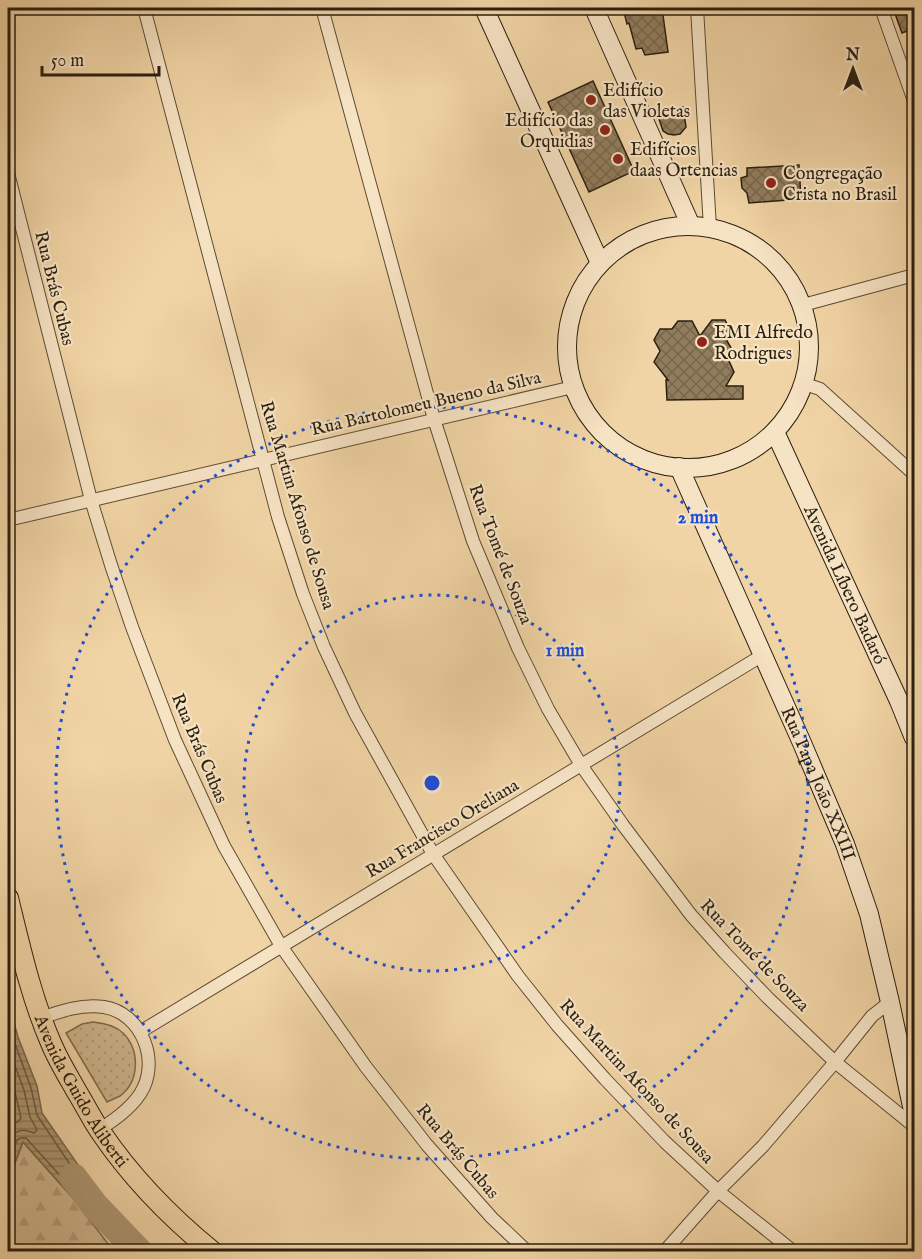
<svg xmlns="http://www.w3.org/2000/svg" width="922" height="1259" font-family="'IM FELL English',serif">
<defs>
<pattern id="forest-firs" width="22" height="20" patternUnits="userSpaceOnUse" patternTransform="scale(1.5)"><rect width="22" height="20" fill="#cfb58c"/><path d="M5 1l3.5 6h-7zM16 11l3.5 6h-7z" fill="#b29b78"/></pattern>
<pattern id="park-dots" width="8" height="8" patternUnits="userSpaceOnUse" patternTransform="scale(1.5)"><rect width="8" height="8" fill="#cfb58c"/><path d="M2 2h.1M6 6h.1" fill="none" stroke="#b29b78" stroke-width="1.8" stroke-linecap="round"/></pattern>
<pattern id="water-rules" width="6" height="5" patternUnits="userSpaceOnUse" patternTransform="scale(1.5)"><rect width="6" height="5" fill="#ad9672"/><path d="M0 2.5h6" fill="none" stroke="#8d7a5c"/></pattern>
<pattern id="building-cross-hatch" width="8" height="8" patternUnits="userSpaceOnUse" patternTransform="scale(1.5)"><rect width="8" height="8" fill="#917d5d"/><path d="M0 0l8 8M0 8l8-8" fill="none" stroke="#77664b"/></pattern>
</defs>
<rect width="100%" height="100%" fill="#f1d4a5"/>
<filter id="stains"><feTurbulence type="fractalNoise" baseFrequency=".00333" numOctaves="4"/><feColorMatrix values="0 0 0 0 .2 0 0 0 0 .09 0 0 0 0 .02 0 0 0 .5 -.17"/></filter>
<radialGradient id="worn" r=".72"><stop offset=".6" stop-color="#630" stop-opacity="0"/><stop offset="1" stop-color="#630" stop-opacity=".3"/></radialGradient>
<path fill="url(#forest-firs)" stroke="#7c6a4e" stroke-width="1.5" d="M23,1142L72,1197L109,1245L117,1251L42,1252L37,1247L33,1251H8V1181Z"/>
<path fill="url(#park-dots)" stroke="#7c6a4e" stroke-width="1.5" d="M93,1022C104,1023 115,1025 123,1033C140,1050 140,1081 120,1096C116,1098 111,1100 107,1102L66,1033L82,1024Z"/>
<path fill="url(#water-rules)" stroke="#79664a" stroke-width="1.5" d="M8,1001L18,1037L37,1086L42,1113L83,1172L95,1206L72,1197L23,1142L8,1181Z"/>
<g fill="none" stroke-linecap="round" stroke-linejoin="round">
<g stroke="#6c5a40" stroke-width="1.5">
<path d="M8,1024L31,1088L37,1115L77,1175L83,1191L80,1193L75,1192L26,1138H21L17,1140L8,1165"/>
<path d="M8,1047L24,1090L30,1117L37,1130L34,1133C21,1127 13,1131 8,1144"/>
<path d="M8,1071L15,1092L21,1118L19,1121L8,1127"/>
</g>
<path stroke="#ad9672" stroke-width="28" d="M73,1177L95,1206L139,1252"/>
</g>
<g fill="url(#building-cross-hatch)" stroke="#2a1f0f" stroke-width="1.5">
<path d="M623,8H662L668,52L645,55L642,48L636,49L629,23L627,24Z"/>
<path d="M893,8H915V28L902,33Z"/>
<path d="M593,81L634,171L589,192L548,102Z"/>
<path d="M683,107L686,127L680,134L674,135L668,134L663,131L657,113Z"/>
<path d="M799,165L801,199L749,203L747,193L742,188L741,178L747,176V168Z"/>
<path d="M712,320H725L731,331L727,341L733,351L729,361L734,372L726,386H743V399L667,400L666,380H668L654,362L660,351L654,340L660,329H672L678,321H692L700,336Z"/>
</g>
<g fill="none" stroke-linecap="round" stroke-linejoin="round">
<defs>
<g id="street">
<path d="M144,8L278,517L303,594L324,647L355,713L433,854L518,976L557,1025L605,1079L665,1142L718,1191L794,1252"/>
<path d="M322,8L434,419L473,541L518,648L548,709L581,765L623,825L691,915L725,953L767,997L835,1062L914,1126"/>
<path d="M697,8L710,228"/>
<path d="M881,8L914,101"/>
<path d="M8,173L91,500L111,565L132,627L175,740L224,846L281,946L366,1067L427,1145L492,1218L528,1252"/>
<path d="M803,305L914,275"/>
<path d="M805,384L820,389L914,474"/>
<path d="M8,520L573,387"/>
<path d="M41,1018C61,1011 81,1004 104,1007C142,1013 161,1062 140,1094C130,1109 114,1120 99,1130"/>
<path d="M140,1032L763,655"/>
<path d="M664,1252L718,1191L763,1146L835,1062L872,1016L890,1002"/>
</g>
<g id="secondary">
<path d="M484,8L600,263"/>
<path d="M594,8L691,226"/>
<circle cx="688" cy="347" r="121"/>
<path id="s1" d="M775,432L899,701L914,738"/>
<path id="s2" d="M679,467L802,743L845,844L869,914L890,1002L914,1116"/>
</g>
<g id="primary">
<path id="s3" d="M8,898C20,947 31,997 51,1043C58,1060 68,1076 77,1092C85,1105 92,1119 100,1131C131,1177 170,1217 213,1252"/>
</g>
</defs>
<use href="#street" stroke="#5c4c34" stroke-width="14"/>
<use href="#secondary" stroke="#2a1f0f" stroke-width="20"/>
<use href="#primary" stroke="#2a1f0f" stroke-width="22"/>
<use href="#street" stroke="#f6e3c4" stroke-width="12"/>
<use href="#secondary" stroke="#f6e3c4" stroke-width="18"/>
<use href="#primary" stroke="#f1d4a5" stroke-width="20"/>
</g>
<g fill="none" stroke="#1d4ed8" stroke-width="3" stroke-dasharray="3 6">
<circle cx="432" cy="783" r="188"/>
<circle cx="432" cy="783" r="376"/>
</g>
<g fill="#8f2418" stroke="#f6e3c4" stroke-width="2">
<circle cx="591" cy="100" r="6"/>
<circle cx="605" cy="130" r="6"/>
<circle cx="618" cy="159" r="6"/>
<circle cx="771" cy="183" r="6"/>
<circle cx="702" cy="342" r="6"/>
</g>
<g text-anchor="middle" stroke-width="4.5" stroke-linejoin="round" paint-order="stroke">
<g font-size="18" fill="#2a1f0f" stroke="#f6e3c4" text-anchor="start">
<text x="603" y="96">Edifício<tspan x="603" dy="21">das Violetas</tspan></text>
<text x="593" y="126" text-anchor="end">Edifício das<tspan x="593" dy="21">Orquidias</tspan></text>
<text x="630" y="155">Edifícios<tspan x="630" dy="21">daas Ortencias</tspan></text>
<text x="783" y="179">Congregação<tspan x="783" dy="21">Crista no Brasil</tspan></text>
<text x="714" y="338">EMI Alfredo<tspan x="714" dy="21">Rodrigues</tspan></text>
</g>
<g font-size="18" fill="#2a1f0f" stroke="#f6e3c4">
<text transform="translate(55 288) rotate(76)" y="6">Rua Brás Cubas</text>
<text transform="translate(426 403) rotate(-13)" y="6">Rua Bartolomeu Bueno da Silva</text>
<text transform="translate(298 505) rotate(73)" y="6">Rua Martim Afonso de Sousa</text>
<text transform="translate(501 554) rotate(69)" y="6">Rua Tomé de Souza</text>
<text dy="6" stroke="none"><textPath href="#s1" startOffset="168">Avenida Líbero Badaró</textPath></text>
<text transform="translate(200 748) rotate(67)" y="6">Rua Brás Cubas</text>
<text dy="6" stroke="none"><textPath href="#s2" startOffset="346">Rua Papa João XXIII</textPath></text>
<text transform="translate(442 828) rotate(-31)" y="6">Rua Francisco Oreliana</text>
<text transform="translate(755 955) rotate(46)" y="6">Rua Tomé de Souza</text>
<text transform="translate(637 1081) rotate(47)" y="6">Rua Martim Afonso de Sousa</text>
<text dy="6" stroke="none"><textPath href="#s3" startOffset="208">Avenida Guido Aliberti</textPath></text>
<text transform="translate(458 1151) rotate(50)" y="6">Rua Brás Cubas</text>
</g>
</g>
<circle cx="432" cy="783" r="9" fill="#1d4ed8" stroke="#f6e3c4" stroke-width="3"/>
<g font-size="18" text-anchor="middle" font-weight="bold" fill="#1d4ed8" stroke="#f6e3c4" stroke-width="4.5" stroke-linejoin="round" paint-order="stroke">
<text x="698" y="523">2 min</text>
<text x="565" y="656">1 min</text>
</g>
<rect width="922" height="1259" fill="none" stroke="#f1d4a5" stroke-width="30"/>
<rect x="9" y="9" width="904" height="1241" fill="none" stroke="#2a1f0f" stroke-width="3"/>
<rect x="15" y="15" width="892" height="1229" fill="none" stroke="#2a1f0f" stroke-width="1.5"/>
<g transform="translate(853 69)" stroke="#f6e3c4" stroke-width="4.5" paint-order="stroke">
<path d="M0-4.5L10 22L0 15L-10 22Z" fill="#2a1f0f"/>
<text y="-9" font-size="16" font-weight="bold" text-anchor="middle" fill="#2a1f0f">N</text>
</g>
<path d="M42 66v9h117v-9" fill="none" stroke="#2a1f0f" stroke-width="3"/>
<text x="51" y="66" font-size="18" fill="#2a1f0f" stroke="#f6e3c4" stroke-width="4.5" paint-order="stroke">50 m</text>
<rect width="100%" height="100%" filter="url(#stains)"/>
<rect width="100%" height="100%" fill="url(#worn)"/>
</svg>
